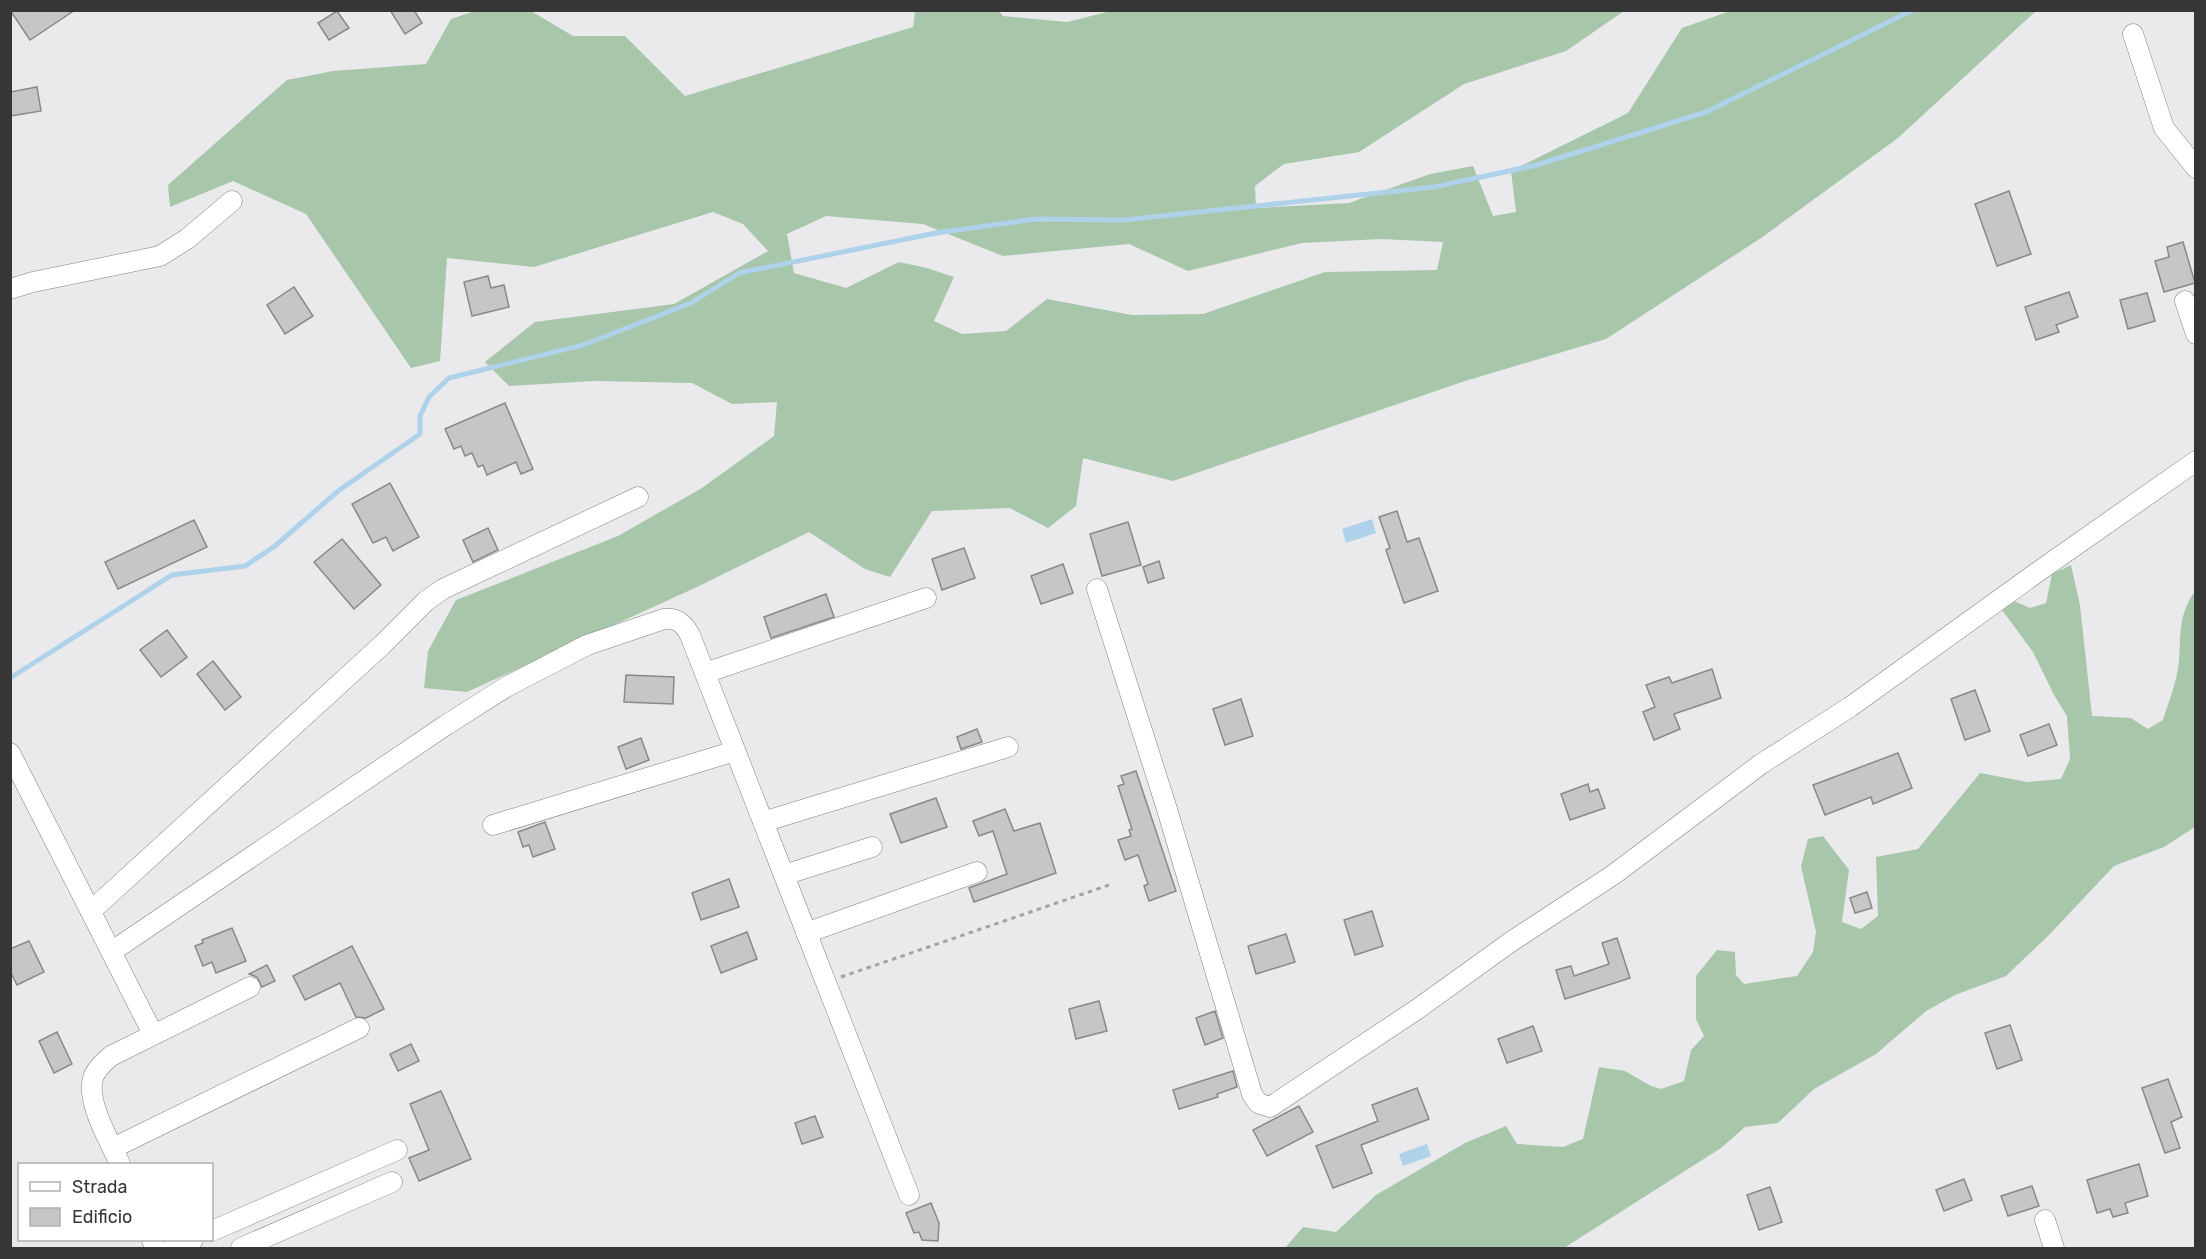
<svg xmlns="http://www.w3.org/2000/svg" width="2206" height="1259" font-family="Rubik,sans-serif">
<rect width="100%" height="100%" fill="#eaeaed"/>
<g fill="#a7c6aa" fill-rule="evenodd">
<path d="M1115,10L1624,11L1566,51L1464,84L1359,152L1284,164L1255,186L1256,208L1349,203L1430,174L1473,166L1493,216L1516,212L1511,171L1628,113L1682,28L1733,10L2036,11L1898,138L1761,238L1606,339L1465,381L1173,481L1083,458L1076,506L1048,528L1010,508L932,511L890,577L865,569L809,532L697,587L467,692L424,688L428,651L456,600L618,536L702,488L774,436L777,402L732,404L692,383L594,381L509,386L485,362L535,322L674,304L768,251L743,224L713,212L534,267L447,258L440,361L411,368L306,214L233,181L170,207L168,185L287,80L333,71L426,64L451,19L475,11H531L573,36H625L685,96L913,27L915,11H999L1003,16L1067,22ZM826,216L923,224L1003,256L1129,244L1188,271L1302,243L1381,239L1443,242L1437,270L1325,272L1203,314L1132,315L1047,299L1006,331L962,334L934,321L954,277L927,268L899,262L846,288L794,273L787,234Z"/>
<path d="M2071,565L2080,605L2092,716L2131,718L2148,729L2163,720C2168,704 2175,686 2178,669C2182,641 2176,617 2195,591V827L2164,847L2114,866L2049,935L2006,976L1955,995L1926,1011L1876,1054L1814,1089L1778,1123L1745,1127L1721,1148L1564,1248H1285L1303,1227L1336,1232L1376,1195L1465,1143L1506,1126L1517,1144L1563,1147L1583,1139L1599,1067L1625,1071L1651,1086L1661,1089L1684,1081L1691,1050L1704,1036L1696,1019V976L1717,950L1735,952L1736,975L1744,984L1797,976L1813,952L1816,932L1801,866L1808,839L1823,836L1849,870L1842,922L1861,929L1878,916L1876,857L1918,849L1980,773L2027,782L2061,779L2070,759L2067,716L2054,695L2033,652L2002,610L2012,600L2030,608L2046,603L2052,574Z"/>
</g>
<g fill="#aed2ea">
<path d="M1372,519L1376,533L1346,543L1342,529Z"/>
<path d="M1427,1144L1431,1156L1403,1166L1399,1154Z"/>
</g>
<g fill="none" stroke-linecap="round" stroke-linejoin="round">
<path stroke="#aed2ea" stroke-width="5" d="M10,678L172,575L245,566L275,546L338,491L420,434V416L429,397L449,378L583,345L691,303L739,273L936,233L1036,219L1124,220L1434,187L1537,165L1706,112L1913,10"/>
</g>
<g fill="#c6c6c8" stroke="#89898b" stroke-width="1.5">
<path d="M10,10H75L30,40Z"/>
<path d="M390,10H414L422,23L405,34Z"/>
<path d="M337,11L349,28L329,40L318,23Z"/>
<path d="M37,87L41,111L10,116V92Z"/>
<path d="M2009,191L2031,254L1997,266L1975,204Z"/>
<path d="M2183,242L2195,283L2164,292L2155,261L2169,257L2167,247Z"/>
<path d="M488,276L491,288L504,285L509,307L472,316L464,282Z"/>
<path d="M294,287L313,316L285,334L267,305Z"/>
<path d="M2069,292L2078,317L2056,325L2059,332L2036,340L2025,307Z"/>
<path d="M2147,293L2155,321L2128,329L2120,300Z"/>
<path d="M505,403L533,469L521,474L516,462L487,475L483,465L478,467L472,453L465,456L461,446L454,449L445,429Z"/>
<path d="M390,483L419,537L393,551L386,537L373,543L352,504Z"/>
<path d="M1397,511L1407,542L1419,538L1438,591L1404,603L1386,550L1390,548L1379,517Z"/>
<path d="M194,520L207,547L118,589L105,562Z"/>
<path d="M1128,522L1141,565L1102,576L1090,534Z"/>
<path d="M488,528L498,550L473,562L463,540Z"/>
<path d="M342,539L381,585L354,609L314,562Z"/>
<path d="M964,548L975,578L942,590L932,559Z"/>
<path d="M1159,561L1164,578L1148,583L1143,567Z"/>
<path d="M1063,564L1073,593L1041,604L1031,576Z"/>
<path d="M826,594L834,617L771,638L764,617Z"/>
<path d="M167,630L187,657L161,677L140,650Z"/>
<path d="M213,661L241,697L225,710L197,674Z"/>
<path d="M1712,669L1721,698L1674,714L1680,729L1654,740L1643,712L1655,707L1646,685L1669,677L1672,683Z"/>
<path d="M626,675L674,677L673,704L624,702Z"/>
<path d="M1975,690L1990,731L1965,740L1951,699Z"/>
<path d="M1241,699L1253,736L1225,745L1213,709Z"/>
<path d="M2049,724L2057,745L2028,756L2020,735Z"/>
<path d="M977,729L982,742L961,749L957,737Z"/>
<path d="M641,738L649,760L626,769L618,747Z"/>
<path d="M1898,753L1912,788L1873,804L1871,797L1825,815L1813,785Z"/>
<path d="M1136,771L1176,891L1149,901L1144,886L1148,884L1138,855L1125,860L1118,840L1131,836L1129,830L1132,829L1118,786L1124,784L1121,776Z"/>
<path d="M1588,784L1590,792L1598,789L1605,808L1570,820L1561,794Z"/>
<path d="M936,798L947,827L901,843L890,814Z"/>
<path d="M1005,809L1014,831L1040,823L1056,873L974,902L969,888L1007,874L993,831L979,836L973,821Z"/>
<path d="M545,822L555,849L533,857L529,845L523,847L518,832Z"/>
<path d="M729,879L739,907L701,920L692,893Z"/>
<path d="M1867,892L1872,908L1855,913L1850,898Z"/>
<path d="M1372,911L1383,946L1355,955L1344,920Z"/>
<path d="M232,928L246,961L216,973L212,962L203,966L195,946L203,943L202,940Z"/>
<path d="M747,932L757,959L721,973L711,946Z"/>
<path d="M1286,934L1295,962L1256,974L1248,946Z"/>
<path d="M1617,938L1630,978L1565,999L1556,970L1571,966L1574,976L1609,964L1602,943Z"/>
<path d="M29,941L44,972L17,985L10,971V949Z"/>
<path d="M352,946L384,1009L366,1018L356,1017L340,983L305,1000L293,976Z"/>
<path d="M267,965L275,981L262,987L257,977L249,974Z"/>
<path d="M1099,1001L1107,1031L1076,1039L1069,1009Z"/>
<path d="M1215,1011L1223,1038L1205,1045L1196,1018Z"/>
<path d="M2010,1025L2022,1060L1997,1069L1985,1033Z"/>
<path d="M1533,1026L1542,1051L1507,1063L1498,1039Z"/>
<path d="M57,1032L72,1064L54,1073L39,1041Z"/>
<path d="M411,1044L419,1061L398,1071L390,1054Z"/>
<path d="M1233,1071L1237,1087L1217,1094L1218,1097L1179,1109L1173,1090Z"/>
<path d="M2168,1079L2182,1117L2171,1122L2180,1148L2165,1153L2142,1088Z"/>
<path d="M1417,1088L1429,1119L1361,1145L1372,1173L1333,1188L1316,1146L1378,1121L1372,1105Z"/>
<path d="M441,1091L471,1159L419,1181L409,1158L429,1150L410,1104Z"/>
<path d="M1299,1106L1313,1132L1267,1156L1253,1130Z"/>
<path d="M815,1116L823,1137L802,1144L795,1123Z"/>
<path d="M2139,1164L2148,1196L2125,1203L2128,1213L2113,1217L2110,1209L2097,1213L2087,1180Z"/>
<path d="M1964,1179L1972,1200L1944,1211L1936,1190Z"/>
<path d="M2032,1186L2039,1206L2008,1216L2001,1196Z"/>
<path d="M1770,1187L1782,1222L1759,1230L1747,1195Z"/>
<path d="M931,1203L939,1223L938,1241L922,1240L919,1232L914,1233L906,1213Z"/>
</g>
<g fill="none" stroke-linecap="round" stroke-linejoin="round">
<defs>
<g id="minor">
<path d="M2133,34L2164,128L2196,168"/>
<path d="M10,289L33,282L160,256L187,239L232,201"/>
<path d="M2185,301L2196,334"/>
<path d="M1097,589L1166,806L1252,1094L1258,1103L1270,1107L1416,1010L1512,941L1613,875L1761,764L1850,707L2039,571L2196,461"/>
<path d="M705,673L926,598"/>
<path d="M10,753L153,1034"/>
<path d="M763,822L1008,747"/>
<path d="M493,825L735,751"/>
<path d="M784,875L872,847"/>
<path d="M91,911L382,645L426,601L443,589L638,497"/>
<path d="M806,933L977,872"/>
<path d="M111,952L446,725L506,687L587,645L664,619C677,617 684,624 690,635L909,1195"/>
<path d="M113,1148L359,1028"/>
<path d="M120,1164C110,1142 86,1102 93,1078C96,1069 104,1062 111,1056L250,987"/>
<path d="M2045,1220L2054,1248"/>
<path d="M212,1231L397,1150"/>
<path d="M152,1240L155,1248"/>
<path d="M172,1248L193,1240"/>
<path d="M241,1248L392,1182"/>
</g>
</defs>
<use href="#minor" stroke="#808082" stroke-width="21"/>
<path stroke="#a3a3a5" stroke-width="3" stroke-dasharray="4.5 4.5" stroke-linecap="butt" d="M841,977L1109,885"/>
<use href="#minor" stroke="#fff" stroke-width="20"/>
</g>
<rect width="2206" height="1259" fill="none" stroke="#363637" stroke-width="24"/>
<rect x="18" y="1163" width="195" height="78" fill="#ffffff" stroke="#afafaf" stroke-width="1.5"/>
<rect x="30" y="1182" width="30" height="9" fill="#ffffff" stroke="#afafaf" stroke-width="1.5"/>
<text x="72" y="1193" font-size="18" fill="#363637">Strada</text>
<rect x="30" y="1208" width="30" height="18" fill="#c6c6c8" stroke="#afafaf" stroke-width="1.5"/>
<text x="72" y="1223" font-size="18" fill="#363637">Edificio</text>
</svg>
